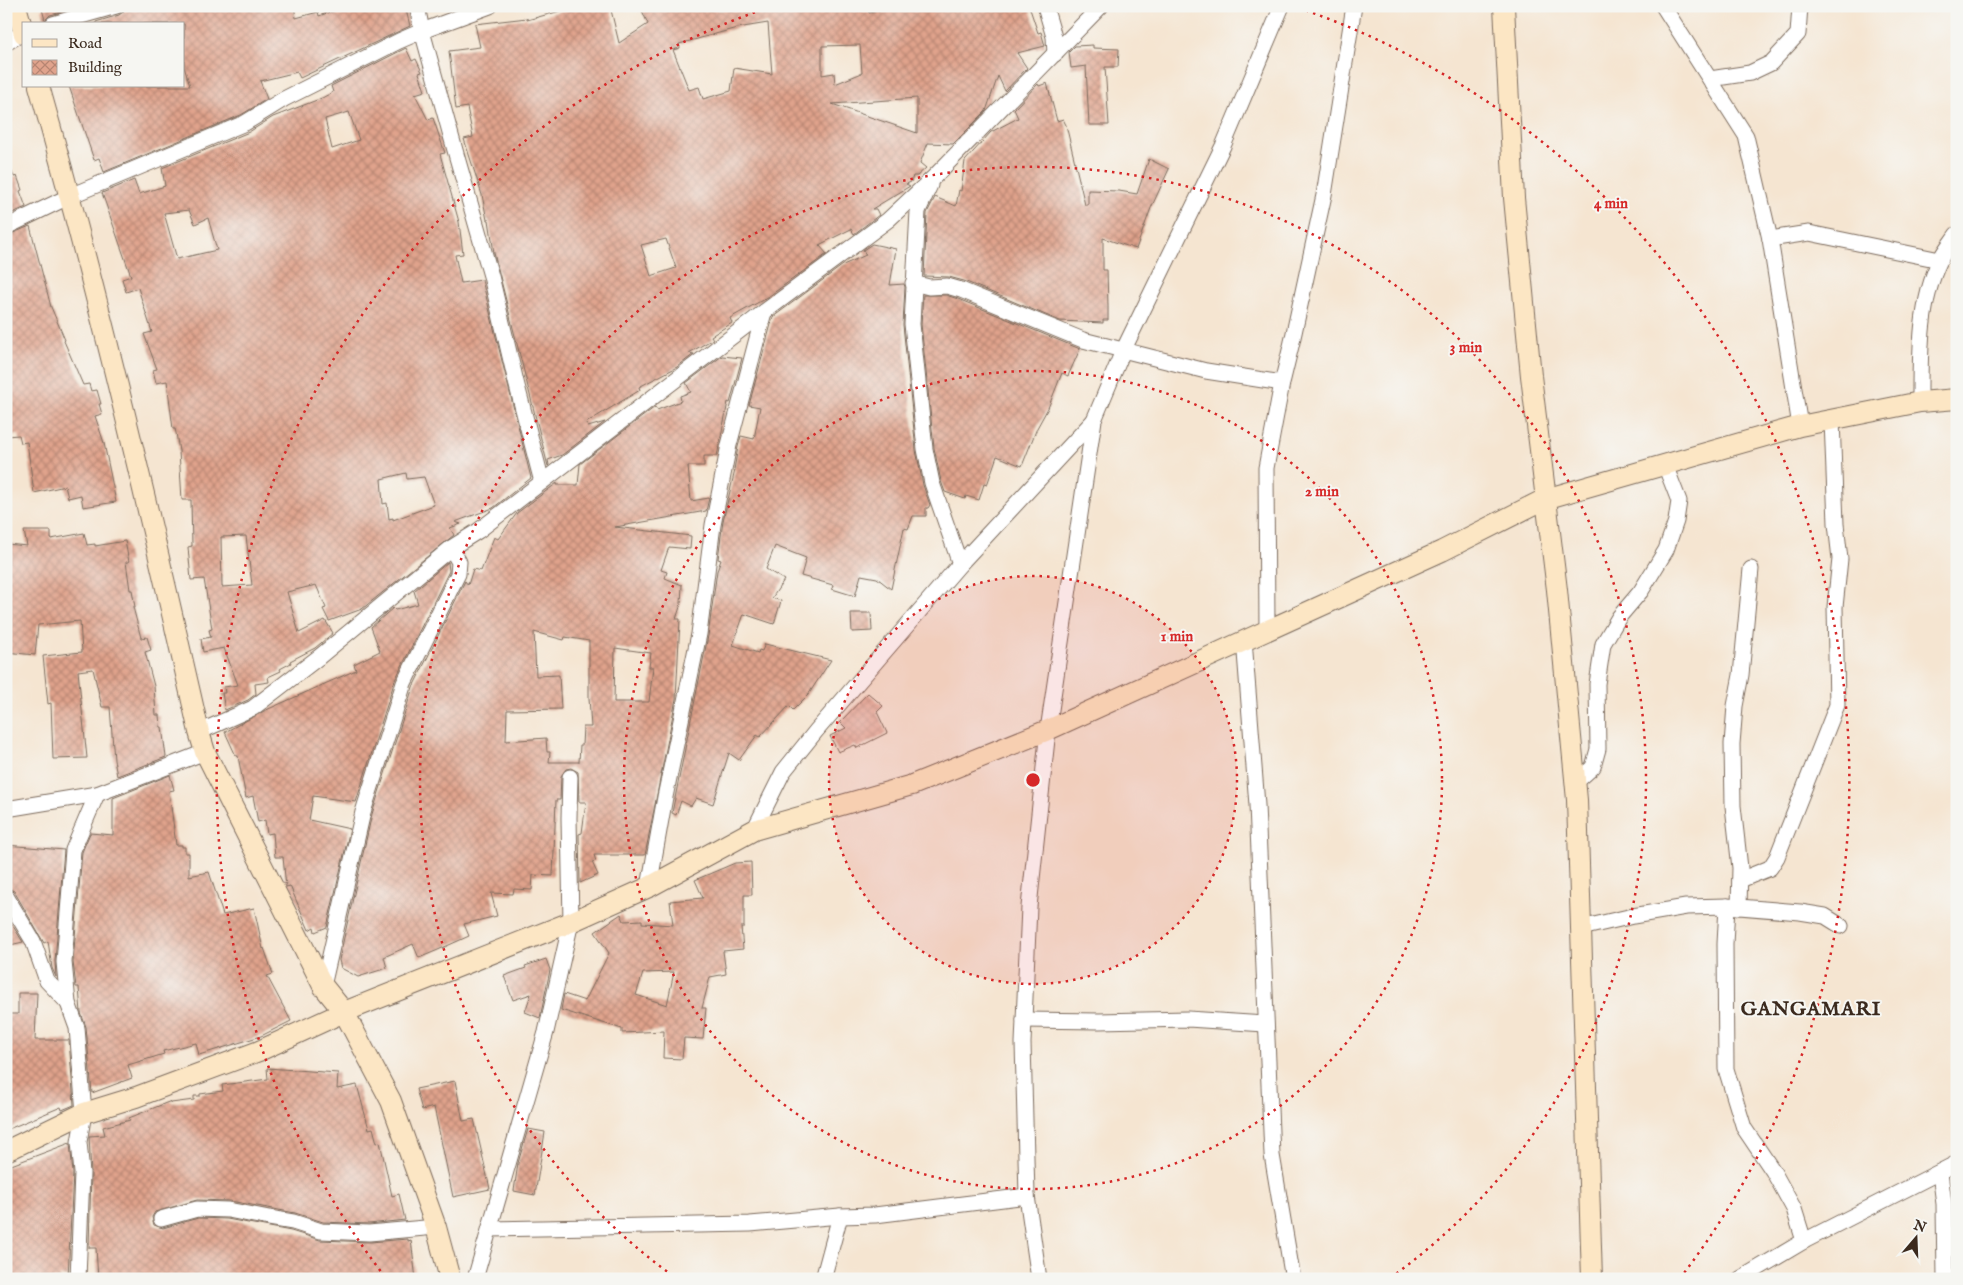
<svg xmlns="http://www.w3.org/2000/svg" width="1963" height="1285" font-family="'IM FELL English',serif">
<defs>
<pattern id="building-cross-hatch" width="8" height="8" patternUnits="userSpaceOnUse" patternTransform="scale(1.25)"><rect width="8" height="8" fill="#e0a38c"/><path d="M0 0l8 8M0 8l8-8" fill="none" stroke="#b78572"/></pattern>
</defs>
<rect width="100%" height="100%" fill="#f6f6f2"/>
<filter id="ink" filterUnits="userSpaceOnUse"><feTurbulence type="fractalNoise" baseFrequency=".02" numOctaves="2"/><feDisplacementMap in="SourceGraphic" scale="10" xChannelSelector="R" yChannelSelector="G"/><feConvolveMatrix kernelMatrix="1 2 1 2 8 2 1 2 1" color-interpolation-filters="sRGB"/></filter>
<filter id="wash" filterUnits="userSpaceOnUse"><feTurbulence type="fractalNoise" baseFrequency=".0096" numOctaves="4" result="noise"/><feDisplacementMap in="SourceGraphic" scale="20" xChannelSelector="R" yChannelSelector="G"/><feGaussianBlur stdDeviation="1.12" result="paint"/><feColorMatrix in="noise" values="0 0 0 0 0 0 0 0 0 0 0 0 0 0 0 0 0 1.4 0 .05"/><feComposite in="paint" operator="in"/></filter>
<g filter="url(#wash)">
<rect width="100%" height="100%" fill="#f5e5d1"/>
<g id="blocks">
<g fill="url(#building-cross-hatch)" fill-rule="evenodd">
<path d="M54,6H65L66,11L50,15L45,20L42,9Z"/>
<path d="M125,6H129V10L146,6H294L296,18L318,12L319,16L346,6H405L410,26L300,78L297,72L260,81L267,99L241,115L104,172L99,158L94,160L69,86H190L184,67V24H96V22L119,15L123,12Z"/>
<path d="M579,6H610L619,43L648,24L640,6H718L719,10L749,7L748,9L787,8L786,6H868L869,13L903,6H1029L1038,33L1041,32L1045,46L1017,53L1027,68L1005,91L998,76L986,111L953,144L928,143L920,163L926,168L917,176H913L911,182L906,184L910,186L872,209H876L879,215L854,234L851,229L819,245L827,254L768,297L730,318L732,323L711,336L713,339L689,353L694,354L677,367L639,387L640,390L586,423L588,427L605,422L562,455L548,460L549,465L548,466L494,253L489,220H487L482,195L464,139L473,137L467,107L456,109L449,51L480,47L475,24L527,18V20ZM768,23L772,74L734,68L731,91L703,99L699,87L689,90L673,50L680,48L679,44L737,28ZM860,45L862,73L835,84L834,73L822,75V46ZM917,98V133L832,104ZM666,239L676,268L651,276L641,245Z"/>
<path d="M1093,45V48L1119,49L1118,67H1105L1109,125H1089L1086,66L1071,68L1069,52L1075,46Z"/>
<path d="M406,48L412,61L416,59L422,72L419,73L425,91L415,94L428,120L433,118L445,153L440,154L459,222L463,254L455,255L461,283L482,280L531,478L493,508L455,522L461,524L450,528L454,535L362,609L329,621L323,609L326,608L316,585L287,592L299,633L325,620L333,633L315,648L290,661L291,663L280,669L281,671L268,677L269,682L255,684L256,694L248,700L225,710L222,693H225L224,687L238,685L224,648L203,652L201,639L211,637L209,630L212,629L204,579L191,580L188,547L192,546L191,500H182L179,451L176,433L175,429H173L167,381L156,383L153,370L157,369L144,334L152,332L138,288L126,292L122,279L131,276L102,193L134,180L139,194L165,186L162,168L249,132L273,117L322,98L333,92L331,86ZM349,112L359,140L332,149L325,119ZM189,210L195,224L208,218L217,250L177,259L164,213ZM406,473L407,479L424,477L434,505L393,520V518L389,519L387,503L383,504L381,479ZM246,536L252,585L222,587L221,537Z"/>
<path d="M1047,83L1057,121L1063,119L1066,125L1085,205H1088V190L1119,191L1137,194L1149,159L1169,169L1151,208L1136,249L1103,238V270H1107L1108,307V320H1103V323L1060,321L964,281L949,277L924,276L927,213L935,197L956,206L959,190L961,191L965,161L991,132L1018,118L1014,109L1038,84L1039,86Z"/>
<path d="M6,158L14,177L17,176L22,190L20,191L26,207L6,216Z"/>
<path d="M30,226L51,307L65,340L64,341L83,385L89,384L91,391L97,390L101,404H99L102,414L95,416L104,443L116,502L83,507L81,495L68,498L65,486L34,493L27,442L21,443L19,435L6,436V315L11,313L6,300V236Z"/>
<path d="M872,244L896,249L890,285L904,284L905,287L903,325L916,450L923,485L930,505L928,508H926V516H913L908,529L904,528L891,589L877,578L861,575L855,596L832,589L833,585L801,576L806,558L775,546L766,569L784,580L772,598L781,601L774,624L744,614L733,645L758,653L759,650L762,651L765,644L831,660L808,695L793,710L789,706L760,737L757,735L739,760L729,753L713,804L696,798L691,806L681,801L676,815L672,813L708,636L717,571L721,560L718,559L723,521L735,470H734L738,447L741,436L754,439L760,407L749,405L773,317L843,265L866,255L863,250Z"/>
<path d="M923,295H946L958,299L1080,349L1068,376L1062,373L1048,408L1037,428L1022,466L997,456L987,485L984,484L979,500L966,496L965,499L945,492L941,481L934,448L921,324Z"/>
<path d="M722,356L742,358L730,403L728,402L717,456H704V466H688L691,501L709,498L706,511L615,527L691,536L690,549L669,547L661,570L667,572L665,578L682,585L681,604L676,619H680L676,699L645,855H594L596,861L592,862L598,875L580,883L579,834L582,833L586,802H579L578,772L571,768L566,769L561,776L560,800H556L553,876L533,875L532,890L514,889L513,894L491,893L497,916L464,924L469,936L438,950L419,958L413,944L384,957L387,968L358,977L341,968L339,960L372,814L413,687L465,581L468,585L473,569L481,571L494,537L498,539L517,513L557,483V485H578L580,464L655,407L657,410L681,401L680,396L691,392L686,383ZM534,632L564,640L565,637L589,641V698L591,727H583L582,745H580L579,762H549L550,752H547L546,738L506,741L507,710L561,709L559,675L536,676ZM615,648L651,653L649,667H653L649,702H614Z"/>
<path d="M24,531H51V539L84,533L87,545L95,544V546L125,541L129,562H126L130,590H132L135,607H133L141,638L147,637L151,650L145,652L154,686L156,715H159L160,727H162L166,757L117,776L114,760L110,707H102L93,669L78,671L87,758L53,759L51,703L48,704L43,656L82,652L80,621L38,625L35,655L6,652L7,544L27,546Z"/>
<path d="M448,562L449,571L395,680L356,802L313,796L309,820L350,829L327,927L315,932L314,927L309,930L290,886L286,887L283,857H275L273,833L267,834L265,820L258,822L253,796L246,798L238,756H236L225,732L264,711L356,670L354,664L380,651L371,627L393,608L395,610L418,604L414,591Z"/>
<path d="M851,613H871L872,631L852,632Z"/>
<path d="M868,693L883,706L877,712L887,733L857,748L855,745L838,752L830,736L846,728L840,722Z"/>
<path d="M170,775L174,790L169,791L176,845H182V847H185V853H189V876L209,872L223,915L254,908L263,949L264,948L273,974L267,976L291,1021L261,1036L199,1055L196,1043L163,1051L164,1054L128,1065L132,1078L92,1093L86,1027L81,1013L79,987H76L73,962L82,852L90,833L113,835V798Z"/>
<path d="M6,845L64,850L55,961L56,977L52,968L48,941L44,943L14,891L6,887Z"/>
<path d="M751,862L752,895H744V927H741L743,949L723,951L726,974L710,977L702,1008H706L703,1039L684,1038L682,1059L663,1058L664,1031L622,1033V1029L561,1010L564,994L585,1001L609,953L595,932L621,914L624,921L642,920V923L673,925L670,901L703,898L695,880L735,863ZM674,972L667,1005L636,995L643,973Z"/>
<path d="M6,915L23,942L6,946Z"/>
<path d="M546,959L550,970L540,1018L525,1012L531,994L513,1000L504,976L526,968L525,966Z"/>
<path d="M18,993H37L35,1040H69L74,1105L62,1110L61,1107L6,1130V1014H18Z"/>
<path d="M267,1068L338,1073L337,1089L357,1085L369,1129L373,1128L377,1143L380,1142L392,1196L399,1194L405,1220L369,1224L323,1222L295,1213L230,1201L197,1200L155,1212L152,1217L154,1225L163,1228L198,1218L227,1219L291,1231L320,1240L370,1242L408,1239V1241L411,1240L416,1279H98L96,1248H89L91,1173L89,1136L105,1135L103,1127L130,1120L129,1118L171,1101V1103L194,1100V1096H200V1094L223,1091L222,1085L268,1079Z"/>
<path d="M455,1081L463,1121L474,1119L490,1189L453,1197L434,1107L422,1110L416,1089Z"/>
<path d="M528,1129L545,1132L535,1195L514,1191L518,1163Z"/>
<path d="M70,1143L73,1173L68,1277L60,1276V1279H6V1167Z"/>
</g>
</g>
</g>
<g filter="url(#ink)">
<use href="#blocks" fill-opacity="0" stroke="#7c6b5d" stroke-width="1"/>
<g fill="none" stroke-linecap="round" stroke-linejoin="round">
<defs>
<g id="street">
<path d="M417,6L422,31L458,161L491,276L516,382L542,482"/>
<path d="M1045,6L1054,37L1055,54"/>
<path d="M1663,6L1746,136L1770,239L1800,426"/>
<path d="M53,24L116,6"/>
<path d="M6,43L24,32"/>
<path d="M1710,79L1750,73L1771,63L1798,34L1800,6"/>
<path d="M930,185L918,211L912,324L925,449L932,483L960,564"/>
<path d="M6,227L70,196L245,123L284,99L399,41L422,31L490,6"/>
<path d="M1770,239L1809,233L1940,260"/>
<path d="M913,283L929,287L947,286L961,290L1083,340L1206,371L1282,383"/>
<path d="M1920,402C1920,356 1919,303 1940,260C1944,251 1951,243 1957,234"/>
<path d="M1267,629L1266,468L1282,383L1292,342L1324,195L1354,6"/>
<path d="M1244,640L1257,805L1272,1155L1293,1279"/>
<path d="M199,732L253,708L319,657L451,548L478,531L764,312L888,220L934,177L1101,6"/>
<path d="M1574,784L1593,767L1598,749L1597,684L1603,644L1619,617L1641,591L1666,550L1676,521L1679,501L1665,465"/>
<path d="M6,809L97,794L205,752"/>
<path d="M754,830L783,772L816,731L960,564L1094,420"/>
<path d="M1740,880L1770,868L1777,857L1837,705L1835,607L1840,559L1836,524L1832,420"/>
<path d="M649,887L665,797L699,634L713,525L729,445L764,312"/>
<path d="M6,896L33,941L47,981L68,1003"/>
<path d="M1727,906L1725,944L1726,1069L1744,1128L1773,1171L1794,1209L1804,1241"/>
<path d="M1739,907L1740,868L1733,806L1732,744L1735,706L1741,675L1751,569"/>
<path d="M1581,928L1633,916L1686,907L1727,906L1800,912L1825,916L1841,926"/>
<path d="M323,986L363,812L404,683L458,574L459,562L451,548"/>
<path d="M1024,1020L1099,1021L1188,1019L1265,1024"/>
<path d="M1940,1173L1944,1204L1945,1279"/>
<path d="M161,1219L197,1209L228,1210L269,1218L293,1222L321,1231L369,1233L436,1227"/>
<path d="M490,1229L750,1224L840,1216L875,1215L1027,1196"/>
<path d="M78,1279L82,1173L79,1142L84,1113L77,1028L68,1003L64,962L73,850L97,794"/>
<path d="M475,1279L546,1032L571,922L569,818L570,777"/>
<path d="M823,1279L840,1216"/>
<path d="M1039,1279L1027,1196L1023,1043L1029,907L1048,730L1094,420L1123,351L1223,146L1282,6"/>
<path d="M1740,1279L1804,1241L1957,1163"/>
</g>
<g id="secondary">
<path d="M16,6L24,34"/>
<path d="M1504,6L1514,198L1531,376L1557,590L1577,800L1592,1279"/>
<path d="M39,86C100,300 150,516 199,732L205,752L323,986L344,1012L391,1101L436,1227L450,1279"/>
<path d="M6,1151L84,1113L136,1097L259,1051L344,1012L571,922L649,887L754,830L912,785L1048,730L1442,551L1545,499L1800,426L1920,402L1957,399"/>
</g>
</defs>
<use href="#street" stroke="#7c6b5d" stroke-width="17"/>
<use href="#secondary" stroke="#7c6b5d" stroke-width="22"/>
<use href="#street" stroke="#fff" stroke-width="15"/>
<use href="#secondary" stroke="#fce6c4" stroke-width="20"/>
</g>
</g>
<circle cx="1033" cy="780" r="204" fill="#d62828" fill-opacity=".12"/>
<g fill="none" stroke="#d62828" stroke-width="2.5" stroke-dasharray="2.5 5">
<circle cx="1033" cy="780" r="204"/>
<circle cx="1033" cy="780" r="409"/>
<path d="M673 1276A613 613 0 1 1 1393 1276"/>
<path d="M385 1277A817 817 0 0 1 767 8M1299 8A817 817 0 0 1 1681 1277"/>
</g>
<g text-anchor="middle" stroke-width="4" stroke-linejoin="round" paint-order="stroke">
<g font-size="20" font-weight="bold" letter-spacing="1" fill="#3b2a1e" stroke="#f6f6f2">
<text x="1811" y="1015">GANGAMARI</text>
</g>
</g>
<circle cx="1033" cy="780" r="8" fill="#d62828" stroke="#f6f6f2" stroke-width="2.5"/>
<g font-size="15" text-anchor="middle" font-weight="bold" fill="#d62828" stroke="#f6f6f2" stroke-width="4" stroke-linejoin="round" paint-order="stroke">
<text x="1611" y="208">4 min</text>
<text x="1466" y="352">3 min</text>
<text x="1322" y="496">2 min</text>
<text x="1177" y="641">1 min</text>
</g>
<rect width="1963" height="1285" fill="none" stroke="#f6f6f2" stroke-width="25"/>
<rect x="22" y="22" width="162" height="65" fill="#f6f6f2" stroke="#aba49d"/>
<rect x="32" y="39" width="25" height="8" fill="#fce6c4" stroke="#aba49d"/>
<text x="68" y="48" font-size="15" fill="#3b2a1e">Road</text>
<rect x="32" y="60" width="25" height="15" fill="url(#building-cross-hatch)" stroke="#aba49d"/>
<text x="68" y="72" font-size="15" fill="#3b2a1e">Building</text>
<g transform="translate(1916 1238) rotate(19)" stroke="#f6f6f2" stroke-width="4" paint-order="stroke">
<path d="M0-4L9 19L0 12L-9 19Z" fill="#3b2a1e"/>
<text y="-8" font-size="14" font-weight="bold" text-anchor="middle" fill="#3b2a1e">N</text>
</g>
</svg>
